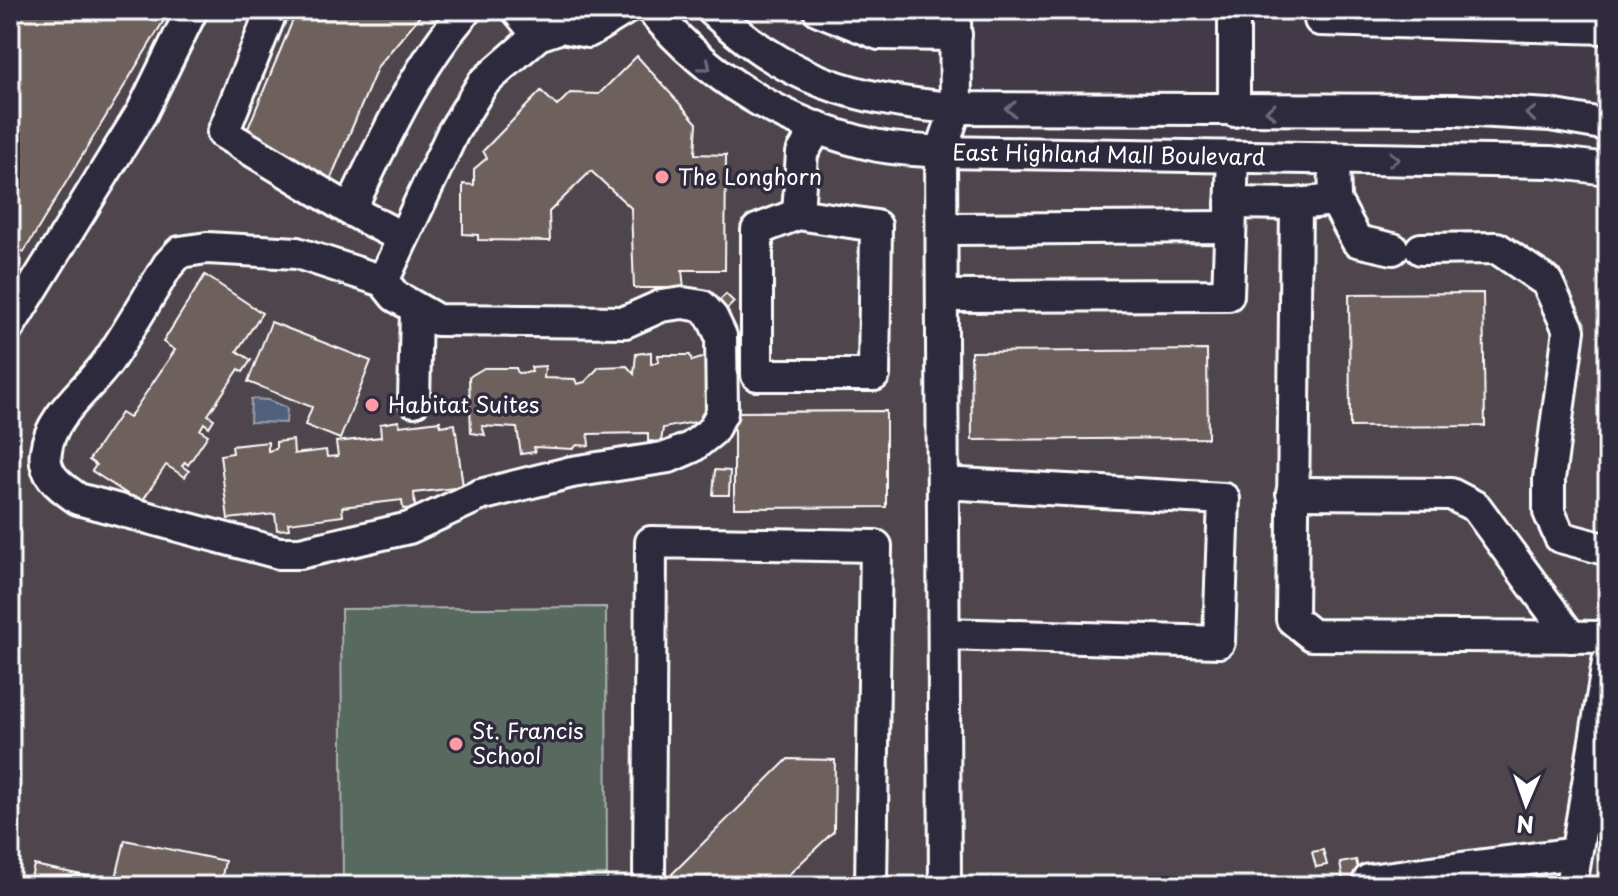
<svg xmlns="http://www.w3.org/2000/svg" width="1618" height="896" font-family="'Playpen Sans',sans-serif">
<rect width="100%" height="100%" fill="#423a46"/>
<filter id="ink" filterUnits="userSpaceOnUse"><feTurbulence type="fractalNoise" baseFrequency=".0125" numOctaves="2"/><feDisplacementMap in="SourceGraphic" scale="16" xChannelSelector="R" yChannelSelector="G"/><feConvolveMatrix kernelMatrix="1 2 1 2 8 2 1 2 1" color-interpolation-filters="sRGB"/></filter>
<g filter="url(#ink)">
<path fill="#4f454d" d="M10,10H652L715,74L875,145L1608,169V886H10Z"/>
<path fill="#596a61" stroke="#acb4b0" stroke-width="2" d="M606,607L607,886H343L341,609Z"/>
<path fill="#51617b" stroke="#97a0b0" stroke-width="2" d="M251,399L268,400L287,408L286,423L250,422Z"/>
<g fill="#6e605c" stroke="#fff" stroke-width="2">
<path d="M10,10L169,12L24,252L10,244Z"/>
<path d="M297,10H425L378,66L328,185L244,138Z"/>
<path d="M637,56L697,123L695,154L726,155L725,270H682L684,288H634L631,208L591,171L549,212L550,241L478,240V235L463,234V184L474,185V169L487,158L483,151L541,91L557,106L570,93L599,94Z"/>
<path d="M205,275L262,313L237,351L251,360L243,372L239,369L208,415L214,419L209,427L204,423L200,430L208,435L188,465L185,462L182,466L189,471L185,477L166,465L141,503L92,471L96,465L89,460L121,413L129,418L175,350L163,342Z"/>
<path d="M1483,293L1485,426L1350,427L1349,294Z"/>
<path d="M726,294L734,302L726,310L718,302Z"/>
<path d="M271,322L371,361L340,439L305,425L312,407L248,382Z"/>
<path d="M1207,350L1208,438L972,440L971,352Z"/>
<path d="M651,352V364L659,362L658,355H690L692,361L705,357L706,420L663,428L661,442L648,441V433L588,434L589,446L577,445L573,449L534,447L535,452L521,454L517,428L482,426L485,435L471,433L469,377L484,368H516L518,373L532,372L531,367L545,366L544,378L575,379L577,384L585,382L599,367L627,366L634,374L636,354Z"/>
<path d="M886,411V507L734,508V412Z"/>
<path d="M399,421L400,426L440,421V426L455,424L463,487L414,493L415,508L403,509L402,500L342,507L343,516L288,523L289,529L277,530L275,514L228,519L220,455L233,453L232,446L268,442V451L276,449V442L293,440L294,454L326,450L327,457L338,456L336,442L381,437L380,424Z"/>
<path d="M11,441L21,448L10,463V442Z"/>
<path d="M715,470L730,471L729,495H713Z"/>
<path d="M788,759L835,760L834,831L777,886H672V874Z"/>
<path d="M125,840L225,861L220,886H29L34,865L115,882Z"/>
<path d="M1323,850L1327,865L1316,867L1312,852Z"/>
<path d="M1356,860L1362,886H1344L1340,863Z"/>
</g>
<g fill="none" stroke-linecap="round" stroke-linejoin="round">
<defs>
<g id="minor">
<path d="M272,10L223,133L350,210C384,140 415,69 466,10"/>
<path d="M517,10L538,35"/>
<path id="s1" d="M652,10C708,78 787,126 874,145C895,150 919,150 941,152L1551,162L1608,169"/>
<path d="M712,10C785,80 857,101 956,108L1456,110L1550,115L1608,125"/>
<path d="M819,10L879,34L956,35"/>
<path d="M1234,10V111"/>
<path d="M1320,10V20L1608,28"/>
<path d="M1334,158L1335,200L1296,204L1292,619L1312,635L1608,637"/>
<path d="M1335,200L1357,241L1393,249"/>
<path d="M1231,203L1296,204"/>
<path d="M350,210L401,237"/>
<path d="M798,214L876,226L874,375H757V230L798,214L802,153L818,127"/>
<path d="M942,229L1230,227"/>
<path d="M1421,249L1497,248L1547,282L1569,330L1549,479V512L1560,537L1608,550"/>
<path d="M383,281L297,253L207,248L180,252L168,265C148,297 130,329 109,360C90,388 50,415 46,451C42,475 61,487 78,499L279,553H300L409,528L480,495L572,472L669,457L692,447L712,431L722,413L721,336L712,317L702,306L683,303L661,306L625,322L437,320L395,296L383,281L453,132L483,83L538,35L562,27L588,32L624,10"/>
<path d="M942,296L1228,295L1233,157"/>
<path d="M10,325L142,112L192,10"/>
<path d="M414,401L416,311"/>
<path d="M943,483L1224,499L1219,642L944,634"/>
<path d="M1292,493L1451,494L1476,507L1571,637"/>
<path d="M649,886L651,542L876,546L871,886"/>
<path d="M945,886L941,152L956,108L955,10"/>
<path d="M1370,886L1369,880L1576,853"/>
<path d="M1571,886L1608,662"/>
</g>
</defs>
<use href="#minor" stroke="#fff" stroke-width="36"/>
<use href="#minor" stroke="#2f2a3d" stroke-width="30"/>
</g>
<defs><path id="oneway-chevron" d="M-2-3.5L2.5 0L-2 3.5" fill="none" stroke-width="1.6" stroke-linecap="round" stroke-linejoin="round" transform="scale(2)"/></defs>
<g stroke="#6d6a77">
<use href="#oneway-chevron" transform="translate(706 66) rotate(40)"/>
<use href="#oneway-chevron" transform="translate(1011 109) rotate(-179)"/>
<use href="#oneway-chevron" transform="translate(1271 111) rotate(180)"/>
<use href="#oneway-chevron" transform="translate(1531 114) rotate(-177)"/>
<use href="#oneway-chevron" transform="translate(1394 159) rotate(1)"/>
</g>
</g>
<g fill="#ff9aa2" stroke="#2f2a3d" stroke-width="3">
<circle cx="662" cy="177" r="8"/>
<circle cx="372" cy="405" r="8"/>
<circle cx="456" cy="744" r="8"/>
</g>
<g text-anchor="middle" stroke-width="7" stroke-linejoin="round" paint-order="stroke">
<g font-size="22" fill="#fff" stroke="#2f2a3d">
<text dy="8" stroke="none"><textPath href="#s1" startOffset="500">East Highland Mall Boulevard</textPath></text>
</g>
<g font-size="22" fill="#fff" stroke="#2f2a3d" text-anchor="start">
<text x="678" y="185">The Longhorn</text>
<text x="388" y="413">Habitat Suites</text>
<text x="472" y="739">St. Francis<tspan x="472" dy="25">School</tspan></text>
</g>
</g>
<rect width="1618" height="896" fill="none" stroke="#2f2a3d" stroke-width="40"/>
<rect x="20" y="20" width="1578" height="856" fill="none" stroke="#fff" stroke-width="3" filter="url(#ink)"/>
<g transform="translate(1526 804) rotate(182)" stroke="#2f2a3d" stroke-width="6" paint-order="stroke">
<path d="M0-6L14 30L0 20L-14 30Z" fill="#ffffff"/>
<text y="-12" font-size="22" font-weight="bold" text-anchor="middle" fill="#ffffff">N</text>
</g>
</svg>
